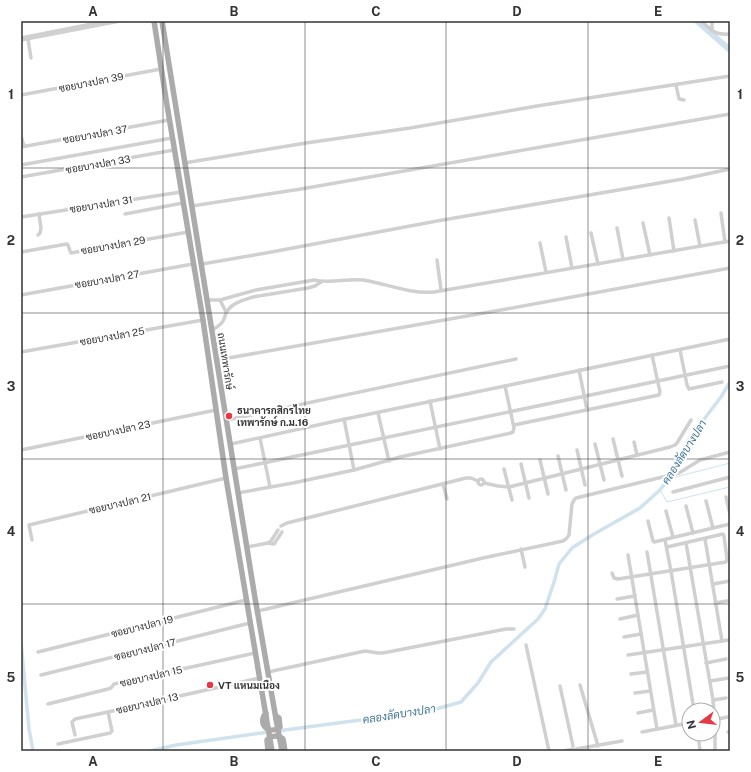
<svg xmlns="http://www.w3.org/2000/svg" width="751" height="772" font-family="'Public Sans',Sarabun,sans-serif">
<rect width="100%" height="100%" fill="#fff"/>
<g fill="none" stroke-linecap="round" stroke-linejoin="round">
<g stroke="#cfe2ee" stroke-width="1">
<path d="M668,479L730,463"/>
<path d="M660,490L667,502L730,487"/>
</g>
<g stroke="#cfe2ee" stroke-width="3.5">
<path d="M21,642L29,729L33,751"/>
<path d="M277,731L429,711L461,702L478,683L491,662L538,619L545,609L554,582L559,564L572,548L594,534L640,508L660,490L667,481L689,439L721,397L730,382"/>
<path d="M150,751L176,745L269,732"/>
</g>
<path stroke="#cfe2ee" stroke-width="6" d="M697,21L730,50"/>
<g stroke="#d0d0d0" stroke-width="3.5">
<path d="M701,21C713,31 714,35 730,34"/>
<path d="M712,31V21"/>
<path d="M21,38L107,21"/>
<path d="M28,39L31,58"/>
<path d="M21,40L120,21"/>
<path d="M676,85L679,99L684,100"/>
<path d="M21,95L161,69"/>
<path d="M21,136L24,146"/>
<path d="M21,147L169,120"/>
<path d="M184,163L306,143L410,128L537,106L730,76"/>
<path d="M21,165L172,138"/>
<path d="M21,177L174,150"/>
<path d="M192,206L301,189L730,114"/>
<path d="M721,213L725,242"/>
<path d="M125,214L183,203"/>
<path d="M21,217L181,192"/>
<path d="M669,218L674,251"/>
<path d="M695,220L700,246"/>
<path d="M643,223L650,255"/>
<path d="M617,228L623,259"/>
<path d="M591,233L598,264"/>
<path d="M38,235L40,233L41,228L39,214"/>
<path d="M566,237L572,268"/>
<path d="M540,243L546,272"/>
<path d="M21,252L67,244L68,245L70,251L71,253L188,232"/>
<path d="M437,260L441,290"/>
<path d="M202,264L266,253L437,221L683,179L730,169"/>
<path d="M21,295L193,264"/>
<path d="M207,300H220L256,290L314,280C330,284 347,278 363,280C387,284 410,294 434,292L730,241"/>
<path d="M220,300L226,312"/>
<path d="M212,330C217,327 222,325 224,319C225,317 225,315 226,313C231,303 243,300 253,297L308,288L315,286L321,282"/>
<path d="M680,350L687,385L689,389L722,382"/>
<path d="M21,352L203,320"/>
<path d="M217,360L501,310L730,268"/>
<path d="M579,370L587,410"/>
<path d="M430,401L440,449"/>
<path d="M378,413L389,461"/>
<path d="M344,419L354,470"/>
<path d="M227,420L516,359"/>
<path d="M514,425L659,395L660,392L652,355"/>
<path d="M260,438L270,487"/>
<path d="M613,439L622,476"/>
<path d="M634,442L637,455"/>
<path d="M231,444L336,421L505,386"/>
<path d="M595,444L604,480"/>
<path d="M21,450L216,410"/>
<path d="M577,450L585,485"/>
<path d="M558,456L566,490"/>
<path d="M540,460L548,494"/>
<path d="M521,464L529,498"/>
<path d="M234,469L730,366"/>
<path d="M504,469L512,500"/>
<circle cx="481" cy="482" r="3"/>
<path d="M484,483L498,486L509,487L670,447L675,445L677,443L691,420"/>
<path d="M443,484L447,499"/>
<path d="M673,492L730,477"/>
<path d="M238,493L293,483L354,470L400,457L511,433L513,432L514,428L505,386L730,339"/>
<path d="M726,497L730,514"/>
<path d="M706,501L713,528"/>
<path d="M686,506L693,533"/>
<path d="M666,511L673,537"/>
<path d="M648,521L653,541L654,542L730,524"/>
<path d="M281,526L287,523L311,517L466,478H471L478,481"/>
<path d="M705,539L722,641"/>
<path d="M32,540L29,525L226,478"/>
<path d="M665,540L671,571L694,710"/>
<path d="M268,543L271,541L278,530"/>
<path d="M686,543L713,700L715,725V751"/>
<path d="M247,547L268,543L274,544L282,532"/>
<path d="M521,549L525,567"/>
<path d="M647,552L676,725"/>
<path d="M628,555L657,729"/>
<path d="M612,573L614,578L618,579L726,562L727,559L724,536L723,534L667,547"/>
<path d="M713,584L730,581"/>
<path d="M617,599L635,596"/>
<path d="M715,603L727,601"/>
<path d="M258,611L483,558L563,541L566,539L569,535L572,504L574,500L576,498L679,473L700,460L730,452"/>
<path d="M620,619L638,615"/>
<path d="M624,637L641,634"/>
<path d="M526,645L549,751"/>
<path d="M38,652L246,600"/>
<path d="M628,655L729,640"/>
<path d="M706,663L726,659"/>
<path d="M268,672L365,651L378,653H383L506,629H514"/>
<path d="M631,674L647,672"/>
<path d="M41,675L250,623"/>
<path d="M710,681L729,678"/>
<path d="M580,685L598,746"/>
<path d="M560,686L573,746"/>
<path d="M635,693L650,691"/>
<path d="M713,700L726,698"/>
<path d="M48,704L108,689L111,688L114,684L255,653"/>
<path d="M638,713L653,710"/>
<path d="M714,720L727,717"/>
<path d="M642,732L689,723"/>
<path d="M728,732H730"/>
<path d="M698,734L700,751"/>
<path d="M75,735L72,722L75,719L108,712"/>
<path d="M58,744L110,733L112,731L108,712L260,678"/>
<path d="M576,749L622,741"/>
<path d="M564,751L573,749"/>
</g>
<g stroke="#ababab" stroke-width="5.5">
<path d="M154,21L166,99L203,320L226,478L266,716"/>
<path d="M162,21L255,598L276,719"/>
<path d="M266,713C257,723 268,736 280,727L279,718L276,716"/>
<path d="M268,751L267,740C272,735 278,735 283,739L285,751"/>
</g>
<g stroke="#ababab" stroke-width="5.5">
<path d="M266,716L272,751"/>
<path d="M276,719L282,751"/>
</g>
</g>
<path fill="none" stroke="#333" stroke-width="1" stroke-opacity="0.55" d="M163,21V751M305,21V751M446,21V751M588,21V751M21,168H730M21,313H730M21,459H730M21,604H730"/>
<g fill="#e63946" stroke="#fff" stroke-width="1.5">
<circle cx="229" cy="416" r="4"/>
<circle cx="210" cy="685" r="4"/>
</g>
<g text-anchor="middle" stroke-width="4" stroke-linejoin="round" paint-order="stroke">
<g font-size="10" fill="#333" stroke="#fff">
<text transform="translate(91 82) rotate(-11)" y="4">ซอยบางปลา 39</text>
<text transform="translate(95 134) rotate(-10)" y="4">ซอยบางปลา 37</text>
<text transform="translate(98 164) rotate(-10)" y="4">ซอยบางปลา 33</text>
<text transform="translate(101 204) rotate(-9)" y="4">ซอยบางปลา 31</text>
<text transform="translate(113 245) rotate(-10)" y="4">ซอยบางปลา 29</text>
<text transform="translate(107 279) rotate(-10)" y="4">ซอยบางปลา 27</text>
<text transform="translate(112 336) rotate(-10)" y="4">ซอยบางปลา 25</text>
<text transform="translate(226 361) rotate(81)" y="4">ถนนเทพารักษ์</text>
<text transform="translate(118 430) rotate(-12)" y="4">ซอยบางปลา 23</text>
<text transform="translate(120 503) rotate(-13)" y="4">ซอยบางปลา 21</text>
<text transform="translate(142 626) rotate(-14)" y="4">ซอยบางปลา 19</text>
<text transform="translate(145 649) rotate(-14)" y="4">ซอยบางปลา 17</text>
<text transform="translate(151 676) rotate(-13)" y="4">ซอยบางปลา 15</text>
<text transform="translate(147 703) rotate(-13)" y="4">ซอยบางปลา 13</text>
</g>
<g font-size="10" font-weight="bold" fill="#333" stroke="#fff" text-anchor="start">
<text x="237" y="414">ธนาคารกสิกรไทย<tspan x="237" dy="12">เทพารักษ์ ก.ม.16</tspan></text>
<text x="218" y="689">VT แหนมเนือง</text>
</g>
<g font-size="11" font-style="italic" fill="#3f7597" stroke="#fff">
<text transform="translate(684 452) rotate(-58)" y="4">คลองลัดบางปลา</text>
<text transform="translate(399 714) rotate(-9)" y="4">คลองลัดบางปลา</text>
</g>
</g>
<rect width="751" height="772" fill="none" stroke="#ffffff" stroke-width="44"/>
<g transform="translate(701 722) rotate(255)"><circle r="19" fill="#ffffff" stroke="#adadad"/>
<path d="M0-3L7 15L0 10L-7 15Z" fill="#e63946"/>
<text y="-6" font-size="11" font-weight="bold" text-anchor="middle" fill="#333333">N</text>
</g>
<rect x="22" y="22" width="707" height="728" fill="none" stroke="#333" stroke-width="1.5"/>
<g font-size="13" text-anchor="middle" font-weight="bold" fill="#333">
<text x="93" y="16">A</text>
<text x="234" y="16">B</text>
<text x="376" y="16">C</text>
<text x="517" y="16">D</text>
<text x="658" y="16">E</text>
<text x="11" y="99">1</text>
<text x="740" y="99">1</text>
<text x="11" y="245">2</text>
<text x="740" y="245">2</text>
<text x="11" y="391">3</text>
<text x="740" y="391">3</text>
<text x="11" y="536">4</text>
<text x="740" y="536">4</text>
<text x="11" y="682">5</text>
<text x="740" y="682">5</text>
<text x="93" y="766">A</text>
<text x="234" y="766">B</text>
<text x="376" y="766">C</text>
<text x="517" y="766">D</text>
<text x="658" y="766">E</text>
</g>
</svg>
